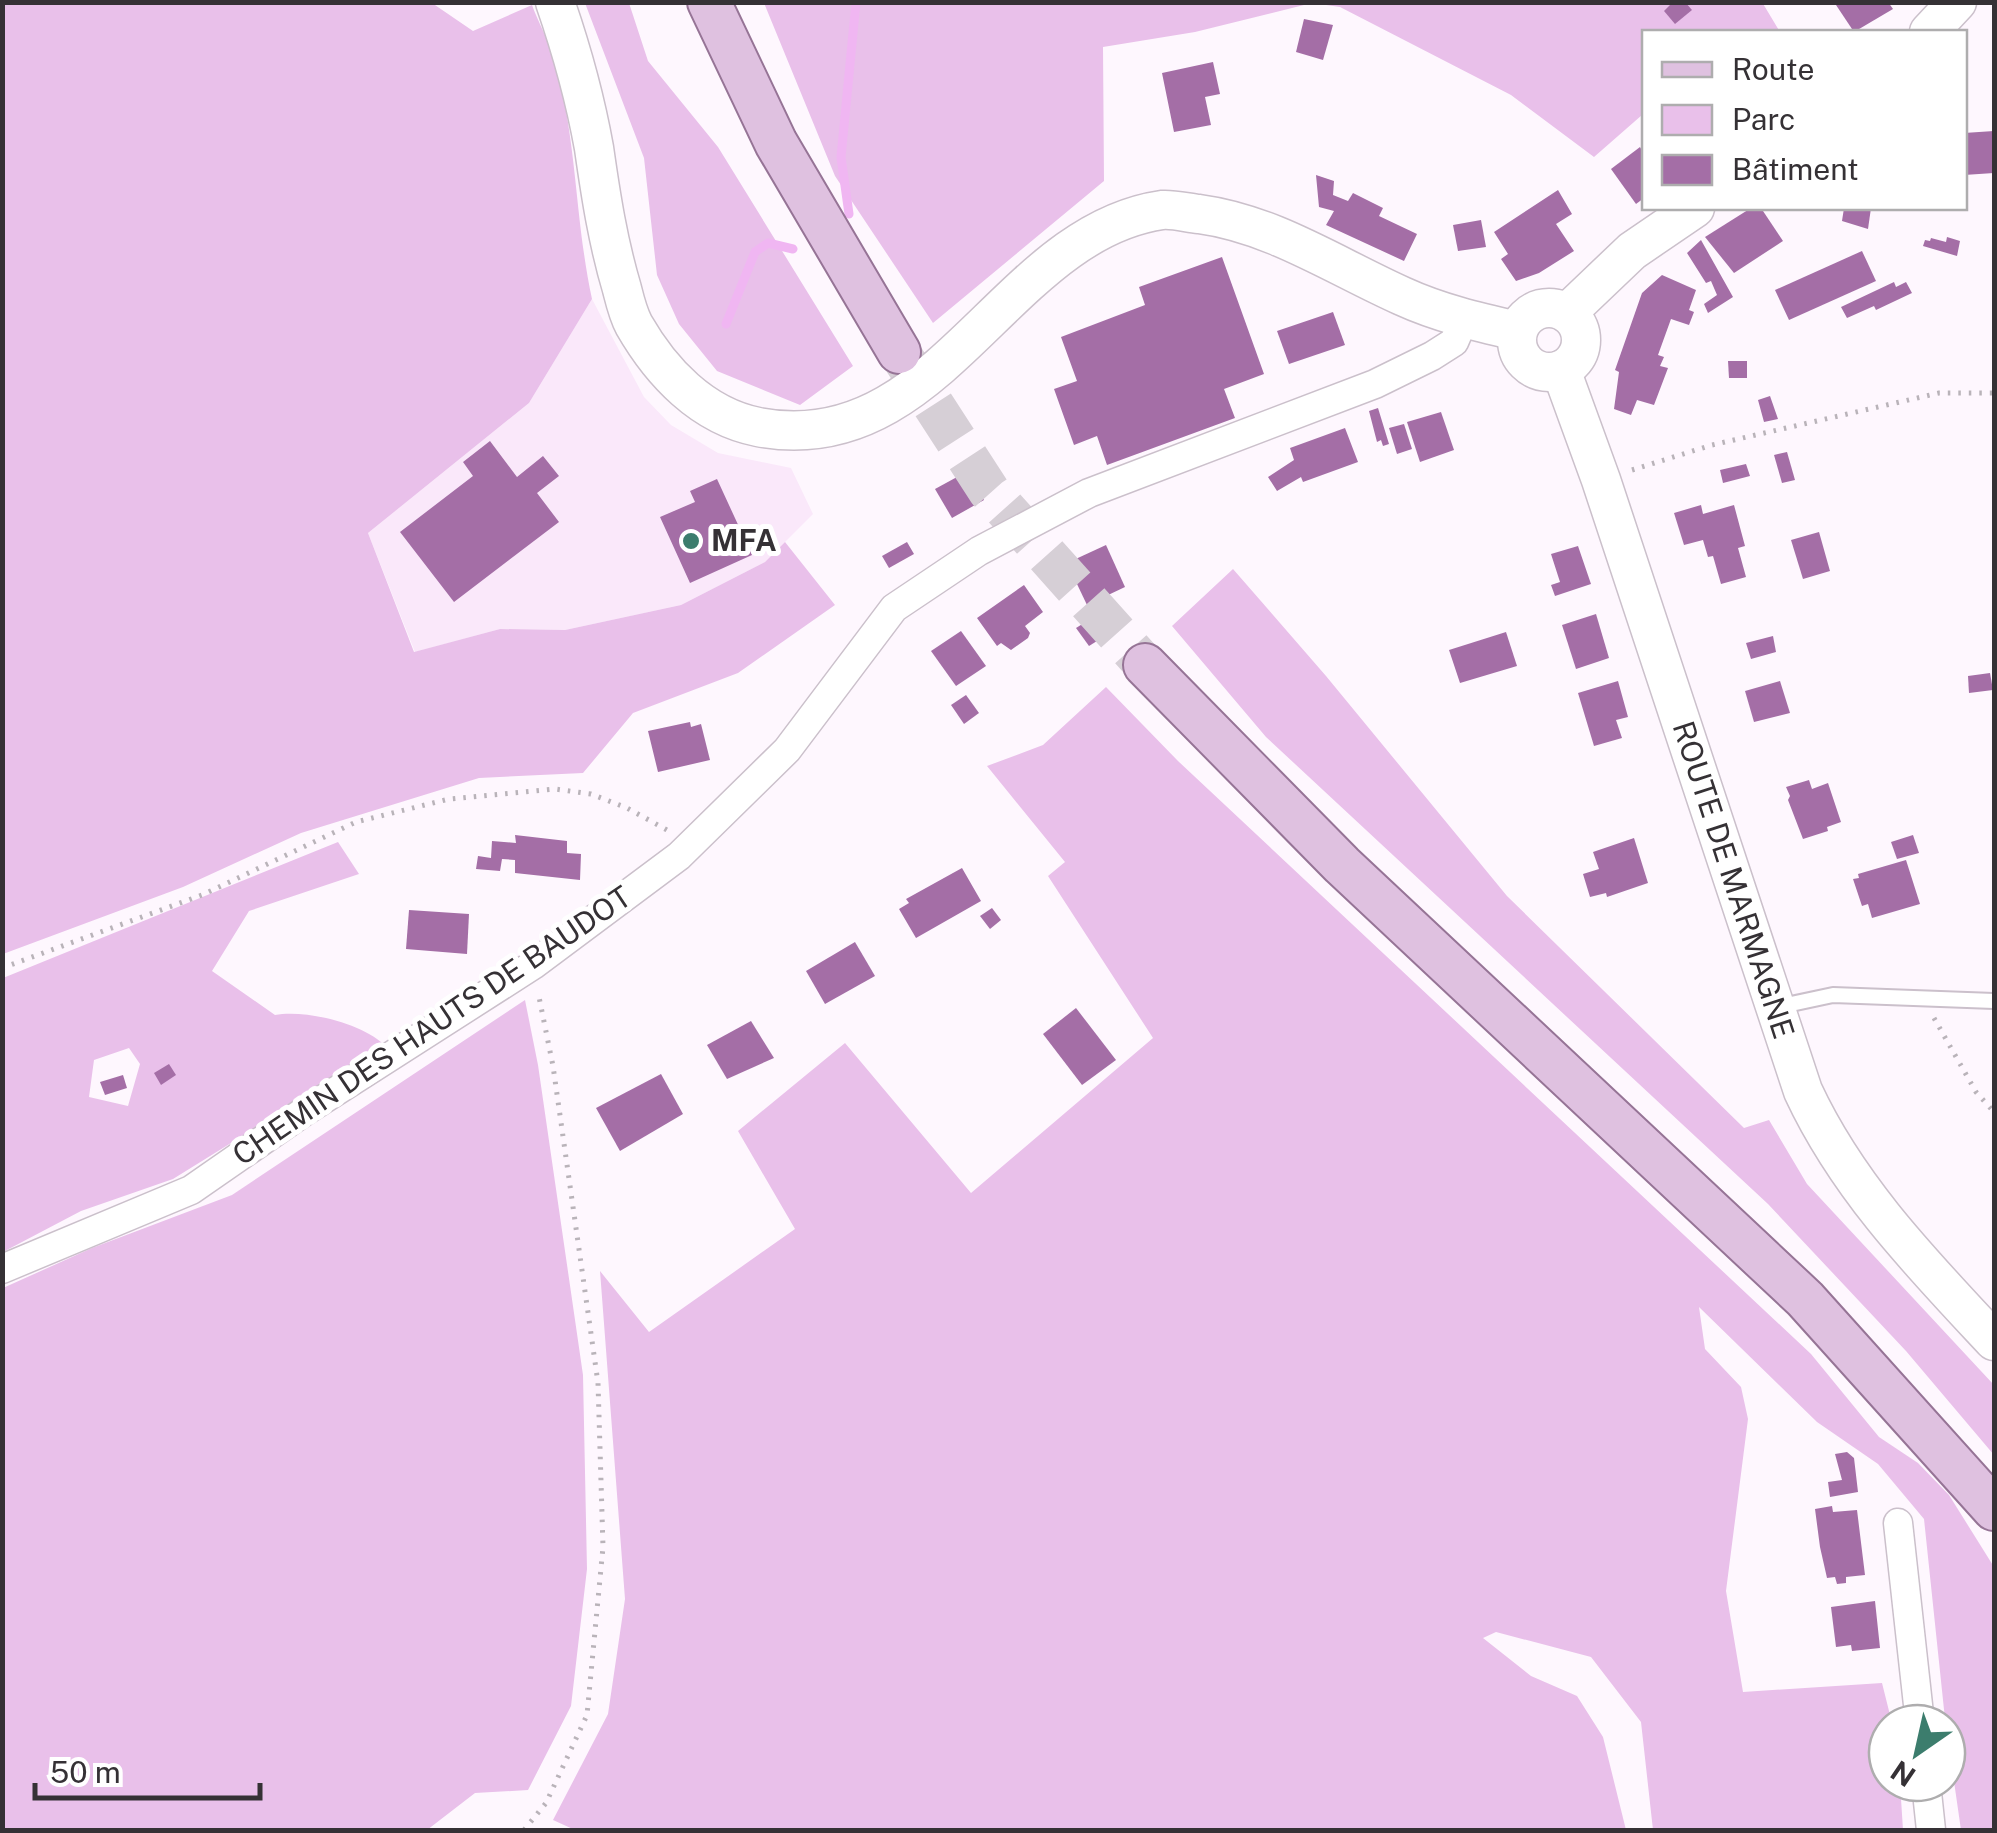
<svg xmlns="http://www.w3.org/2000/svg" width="1997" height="1833" font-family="'Public Sans',sans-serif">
<rect width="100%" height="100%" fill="#fef7fe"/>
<path fill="#fae8fa" d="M592,299L644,397L671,425L718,453L791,468L813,514L765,562L681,605L565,630L500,629L415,652L368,533L529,403Z"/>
<g fill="#e9c0ea" fill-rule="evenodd">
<path d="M1762,2L1780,32H1644V117L1642,115L1594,157L1511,95L1340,7L1312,3L1195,32L1103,47L1104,181L933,323L835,176L764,3Z"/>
<path d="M2,3H432L473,31L532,5C539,24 550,43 555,62C577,139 575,221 592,299L529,403L368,533L414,652L500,629L565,630L681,605L765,562L785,542L835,605L738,673L633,713L583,773L479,778L301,833L183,887L3,954Z"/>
<path d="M585,3H629L648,61L718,147L853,366L800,405L717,371L679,324L657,275L644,158Z"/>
<path d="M1233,569L1326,676L1507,896L1744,1128L1769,1120L1807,1184L1994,1385V1455L1906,1351L1768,1204L1266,737L1172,626Z"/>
<path d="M1106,687L1178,761L1811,1354L1879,1437L1918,1463L1949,1495L1994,1567V1830H1961L1945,1719L1924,1519L1878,1464L1817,1422L1699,1307L1705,1349L1741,1387L1748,1419L1726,1591L1743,1692L1882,1683L1892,1723H1887V1783H1900L1903,1830H1653L1641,1722L1591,1657L1496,1632L1483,1638L1531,1676L1577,1696L1603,1737L1626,1830H575L553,1820L608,1714L625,1599L600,1271L649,1332L795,1229L738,1131L845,1043L971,1193L1153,1038L1048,876L1065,862L987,766L1043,745Z"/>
<path d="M338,842L359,874L249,911L212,971L275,1015C305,1009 366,1024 386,1047L173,1179L81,1211L3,1252V978ZM129,1048L140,1064L128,1106L89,1097L94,1060Z"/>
<path d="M525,1000L538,1065L583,1375L587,1569L571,1706L528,1790L475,1793L427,1830H3V1288L92,1248L232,1195Z"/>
</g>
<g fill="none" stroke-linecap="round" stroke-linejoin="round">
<g stroke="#f0b6f2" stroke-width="9">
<path d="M849,214L841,157L856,2"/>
<path d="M726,324L755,252L768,243L793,249"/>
</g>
</g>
<g fill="#a46ea6">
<path d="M1673,2H1685L1692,10L1675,24L1664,11Z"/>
<path d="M1834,2H1888L1893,9L1854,32Z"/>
<path d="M1304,19L1333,25L1323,60L1296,52Z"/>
<path d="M1213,62L1220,94L1205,97L1211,125L1174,132L1162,73Z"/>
<path d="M1994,131V173L1964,175V133Z"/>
<path d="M1640,147L1644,154V198L1636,204L1611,169Z"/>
<path d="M1316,175L1334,181L1333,195L1348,201L1353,193L1383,208L1379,216L1417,234L1404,261L1326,225L1334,211L1319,207Z"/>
<path d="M1558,190L1572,214L1556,224L1574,251L1539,273L1516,281L1501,259L1508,254L1494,232Z"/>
<path d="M1751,208H1761L1783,241L1734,273L1705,237Z"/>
<path d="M1844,208H1871L1868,229L1842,221Z"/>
<path d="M1481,220L1486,247L1458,251L1453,225Z"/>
<path d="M1947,237L1960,241L1957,256L1923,246L1925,240L1930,241L1931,238L1946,242Z"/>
<path d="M1701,240L1733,297L1708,313L1704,304L1717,295L1711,281L1706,283L1687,253Z"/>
<path d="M1862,251L1876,281L1789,320L1775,290Z"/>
<path d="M1222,257L1264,374L1224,389L1235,418L1107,465L1097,436L1074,445L1054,389L1077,381L1061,337L1145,305L1139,287Z"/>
<path d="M1662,275L1696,290L1689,310L1694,312L1689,325L1671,319L1658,355L1664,357L1660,366L1668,368L1654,405L1637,400L1631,415L1614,409L1619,372L1615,370L1642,293Z"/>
<path d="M1894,282L1896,287L1906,282L1912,293L1876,310L1874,306L1847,318L1841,307Z"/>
<path d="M1333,312L1345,345L1289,364L1277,331Z"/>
<path d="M1728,361H1747V378H1729Z"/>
<path d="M1770,396L1778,419L1764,422L1758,400Z"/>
<path d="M1378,408L1389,444L1383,446L1381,440L1377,442L1369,411Z"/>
<path d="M1441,412L1454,450L1420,462L1407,422Z"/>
<path d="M1404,424L1412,449L1397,454L1389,428Z"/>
<path d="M1345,428L1358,462L1303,482L1301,477L1277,491L1268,477L1294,460L1290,448Z"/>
<path d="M490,441L517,477L543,456L559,476L537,493L559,522L454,602L400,532L473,476L463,462Z"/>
<path d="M1787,452L1795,480L1782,483L1774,455Z"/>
<path d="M1746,464L1750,476L1723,483L1720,470Z"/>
<path d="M968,471L984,500L952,518L935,489Z"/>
<path d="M717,479L752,555L690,583L660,517L695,502L690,491Z"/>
<path d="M1701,505L1703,514L1734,505L1745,546L1738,548L1746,577L1721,584L1713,556L1708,557L1703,540L1684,545L1674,513Z"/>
<path d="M1819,532L1830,571L1803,579L1791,540Z"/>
<path d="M907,542L914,554L889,568L882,556Z"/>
<path d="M1106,545L1125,587L1087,605L1067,563Z"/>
<path d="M1578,546L1591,584L1555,596L1551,585L1560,582L1551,554Z"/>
<path d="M1024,585L1043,612L1025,626L1030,633L1028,638L1011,650L1001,643L997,646L977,618Z"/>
<path d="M1596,614L1609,658L1576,669L1562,625Z"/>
<path d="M1092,618L1105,636L1089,646L1076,628Z"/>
<path d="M961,631L986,666L956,686L931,651Z"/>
<path d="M1506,632L1517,666L1460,683L1449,650Z"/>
<path d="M1773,636L1776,652L1751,659L1746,643Z"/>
<path d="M1990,673L1993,690L1969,693L1968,676Z"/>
<path d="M1618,681L1628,717L1616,720L1622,738L1594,746L1578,693Z"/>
<path d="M1780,681L1790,713L1754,722L1745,691Z"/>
<path d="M966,695L979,713L964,724L951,705Z"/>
<path d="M690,722L691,727L701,724L710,760L658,772L648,731Z"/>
<path d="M1809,780L1812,789L1828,783L1841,822L1827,827L1828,831L1803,839L1788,800L1790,796L1786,787Z"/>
<path d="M515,835L567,841V853L581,854L580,880L515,873V860L502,859L500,871L476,869L478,856L491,858L492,841L516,843Z"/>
<path d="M1913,835L1919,853L1897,859L1891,842Z"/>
<path d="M1634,838L1648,883L1607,897L1606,893L1590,897L1583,874L1599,869L1593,852Z"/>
<path d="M1906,860L1920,904L1872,918L1868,904L1862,906L1853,879L1859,878L1858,874Z"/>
<path d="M962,868L981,901L916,938L899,909L909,903L906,899Z"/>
<path d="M992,908L1001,920L990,929L980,916Z"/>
<path d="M409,910L469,914L467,954L406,949Z"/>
<path d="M855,942L875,976L825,1004L806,971Z"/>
<path d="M1076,1008L1116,1060L1082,1085L1043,1034Z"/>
<path d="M751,1021L774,1058L727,1079L707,1045Z"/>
<path d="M169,1064L176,1075L161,1085L154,1073Z"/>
<path d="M661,1074L683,1114L620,1151L596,1108Z"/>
<path d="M123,1075L127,1088L105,1095L100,1082Z"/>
<path d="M1847,1452L1854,1458L1858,1492L1830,1497L1828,1482L1842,1480L1835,1454Z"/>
<path d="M1832,1506L1833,1512L1857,1510L1865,1575L1846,1577V1583L1837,1584L1835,1577L1827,1578L1820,1547L1815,1509Z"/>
<path d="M1875,1601L1880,1648L1852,1651L1851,1645L1836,1647L1831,1607Z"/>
</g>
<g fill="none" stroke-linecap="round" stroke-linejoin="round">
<path stroke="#d6cfd6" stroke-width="42" stroke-dasharray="42 21" stroke-linecap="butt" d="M899,352L989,491L1145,665"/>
<defs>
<path id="lane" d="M1777,1007L1833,995L1994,1001"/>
<g id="street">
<path d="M2,1269L191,1190L302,1113L533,965L679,856L787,750L894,608L979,551L1089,493L1375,384L1432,356L1454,342L1464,319"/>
<path d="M1898,1523L1920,1723"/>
<path d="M1926,1783L1931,1830"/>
</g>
<g id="secondary">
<path d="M555,2C572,51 585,98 594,148C601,197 608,242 622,289C625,301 628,314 634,325C661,372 702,416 758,427C939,462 1003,233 1162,210C1174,209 1188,213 1199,214C1273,224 1335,266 1402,296C1439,313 1478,322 1517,331"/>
<path d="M1929,32L1957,2"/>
<circle cx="1549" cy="340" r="32"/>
<path d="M1567,313L1632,251L1695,208"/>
<path d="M1561,370L1601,480L1803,1091C1848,1188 1922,1264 1994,1341"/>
</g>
<g id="primary">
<path d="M709,2L776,143L899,352"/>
<path d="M1145,665L1342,865L1805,1299L1994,1509"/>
</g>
</defs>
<use href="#lane" stroke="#cbc0cb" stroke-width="18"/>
<use href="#street" stroke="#cbc0cb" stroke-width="31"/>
<use href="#secondary" stroke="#cbc0cb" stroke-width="41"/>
<use href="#primary" stroke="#967496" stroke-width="46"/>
<g stroke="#b9b3b9" stroke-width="5" stroke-dasharray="2.5 8" stroke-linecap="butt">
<path d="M1632,470L1712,445L1939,393H1994"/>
<path d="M2,968L202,895L356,822L449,799L555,789L591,794L627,808L667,830"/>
<path d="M1934,1018L1976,1092L1994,1112"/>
<path d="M524,1830L546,1803L587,1715L603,1547L598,1383L553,1066L538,992"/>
</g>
<use href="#lane" stroke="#fff" stroke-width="14"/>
<use href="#street" stroke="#fff" stroke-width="28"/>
<use href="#secondary" stroke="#fff" stroke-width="38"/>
<use href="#primary" stroke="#dfc1e0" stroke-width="42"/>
</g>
<circle fill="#3c7d6d" stroke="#fff" stroke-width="4" cx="691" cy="541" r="10"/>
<g text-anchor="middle" stroke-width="10" stroke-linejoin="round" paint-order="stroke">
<g font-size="30" font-weight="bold" fill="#353135" stroke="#fff" text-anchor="start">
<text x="711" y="551">MFA</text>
</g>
<g font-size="30" fill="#353135" stroke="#fff">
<text transform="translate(1733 880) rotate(72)" y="10">ROUTE DE MARMAGNE</text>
<text transform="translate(432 1026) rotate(-34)" y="10">CHEMIN DES HAUTS DE BAUDOT</text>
</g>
</g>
<rect width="1997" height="1833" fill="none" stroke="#353135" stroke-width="10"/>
<rect x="1642" y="30" width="325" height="180" fill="#ffffff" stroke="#aeadae" stroke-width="2.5"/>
<rect x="1662" y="62" width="50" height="15" fill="#dfc1e0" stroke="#aeadae" stroke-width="2.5"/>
<text x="1732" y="80" font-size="30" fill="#353135">Route</text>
<rect x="1662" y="105" width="50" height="30" fill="#e9c0ea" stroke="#aeadae" stroke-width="2.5"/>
<text x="1732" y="130" font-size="30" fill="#353135">Parc</text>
<rect x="1662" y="155" width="50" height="30" fill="#a46ea6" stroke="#aeadae" stroke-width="2.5"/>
<text x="1732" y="180" font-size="30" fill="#353135">Bâtiment</text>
<g transform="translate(1917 1753) rotate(214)"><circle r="48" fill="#ffffff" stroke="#aeadae" stroke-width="2.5"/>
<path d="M0-8L18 38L0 25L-18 38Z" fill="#3c7d6d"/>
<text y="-15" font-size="28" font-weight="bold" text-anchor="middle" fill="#353135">N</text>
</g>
<path d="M35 1783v15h225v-15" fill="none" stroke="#353135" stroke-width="5"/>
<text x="50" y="1783" font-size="30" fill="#353135" stroke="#ffffff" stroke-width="8" paint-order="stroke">50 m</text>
</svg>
